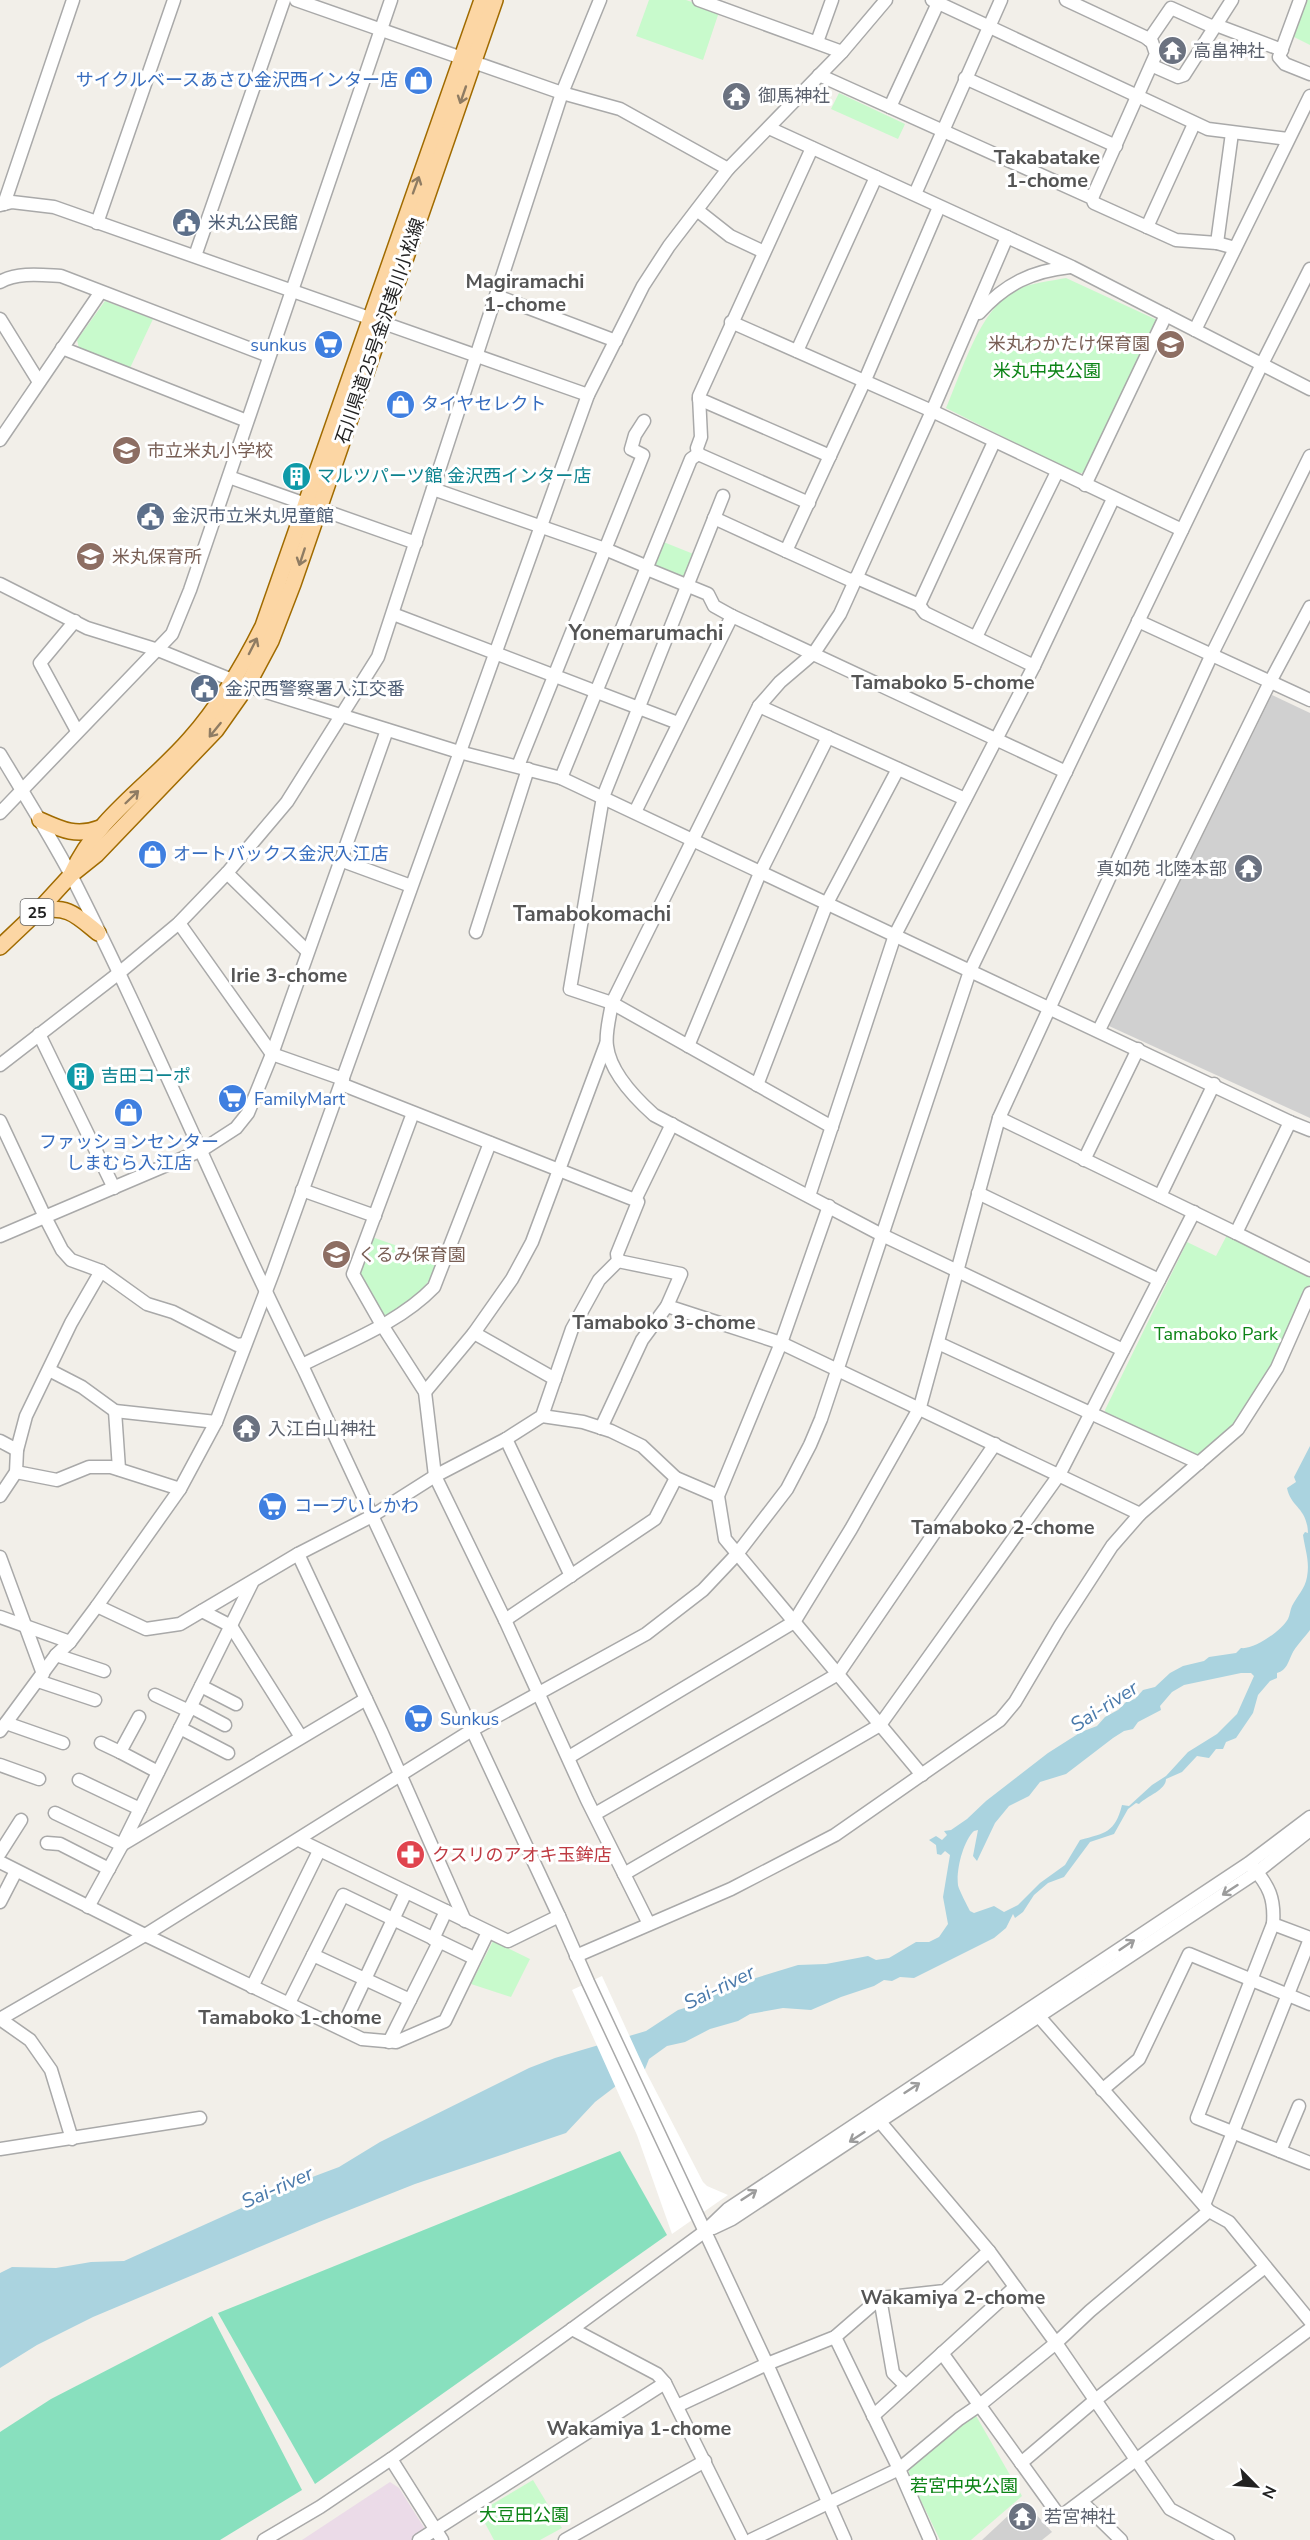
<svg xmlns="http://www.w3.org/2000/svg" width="1310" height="2540" font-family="'Nunito Sans','Noto Sans JP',sans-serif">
<rect width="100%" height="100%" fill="#f2efe9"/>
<path fill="#ebdbe8" d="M390,2482L399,2488L432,2540H302Z"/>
<g fill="#d0d0d0">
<path d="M1272,695L1310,713V1118L1109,1026Z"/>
<path d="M1024,2501L1052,2532L1042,2540H982Z"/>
</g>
<g fill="#c8facc">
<path d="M649,0H686L716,10L718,15L703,60L636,36Z"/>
<path d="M1305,0H1310V45L1292,36Z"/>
<path d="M839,93L905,124L898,139L831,109Z"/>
<path d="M1066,278L1157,320L1085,472L1077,474L946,408C962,372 979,309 1016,290C1030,283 1051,281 1066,278Z"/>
<path d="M105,301L153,319L130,368L79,348L77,340Z"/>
<path d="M661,541L696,555L684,579L653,567Z"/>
<path d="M1227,1235L1310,1276V1284L1274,1367L1237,1426L1199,1459L1106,1416L1105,1410L1187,1242L1216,1256Z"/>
<path d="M372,1237L440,1261C427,1290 412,1299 387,1316L383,1315L359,1277Z"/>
<path d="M493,1941L530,1959L511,1997L471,1984Z"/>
<path d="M975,2414L1022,2496L971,2540H940L908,2474L910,2468Z"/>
<path d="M533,2480L562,2528L540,2540H494L479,2512Z"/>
</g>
<g fill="#88e0be">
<path d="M620,2151L667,2235L315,2484L218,2313Z"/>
<path d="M212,2316L302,2490L220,2540H0V2432L51,2399Z"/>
</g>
<path fill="#aad3df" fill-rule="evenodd" d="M1310,1446V1630C1305,1637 1295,1647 1292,1654C1288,1662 1287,1670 1277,1673V1678L1270,1681L1258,1695L1253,1713L1236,1738L1226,1742L1223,1749H1216L1209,1758L1197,1756L1182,1772L1166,1779C1166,1790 1147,1796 1139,1804L1136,1803L1128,1809L1114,1834L1090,1842L1064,1877L1048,1883L1034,1895L1023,1912L1015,1918L1013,1914L1006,1928L994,1938L914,1978L900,1977L892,1981L884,1980L874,1986L841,1997L811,2010L783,2008L750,2014L738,2021L710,2029L685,2042L667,2046L649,2059L645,2069L616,2086L595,2102L566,2133L415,2184L319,2222L93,2317L37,2345L0,2368V2273L12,2267L56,2268L91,2262L124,2261L299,2182L339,2167L380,2142L529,2068L555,2058L646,2031L678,2010L704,2002L720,1989L798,1965L826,1964L868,1956L876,1960L889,1958L916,1942H929L939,1937L948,1924L943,1897L950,1855L945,1851L941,1855L937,1854L936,1845L929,1840L936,1836L942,1840L947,1835L944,1831L951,1830L967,1819L986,1801L1048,1753L1081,1732L1097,1726L1105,1717L1118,1710L1127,1701L1135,1699L1143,1690L1155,1687L1170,1673L1183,1666L1204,1661L1209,1657L1236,1653L1241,1648C1254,1650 1281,1631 1288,1619C1290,1615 1290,1610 1292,1606C1297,1596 1305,1589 1307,1577C1310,1561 1305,1550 1303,1535L1305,1532L1308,1533C1307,1507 1291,1508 1287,1488L1296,1482L1294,1477ZM1241,1673H1251L1254,1676L1237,1714L1217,1734L1188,1752L1166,1776L1152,1785L1129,1806L1122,1805C1115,1833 1105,1833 1080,1840L1065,1865L1040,1883L1018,1905L1004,1912L994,1906L974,1913L970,1911C968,1907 958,1888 958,1885C956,1871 963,1841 974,1831L978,1830L973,1856L977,1861L995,1823L1009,1806L1029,1796L1040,1782L1066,1774L1113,1738L1124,1731L1133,1729L1138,1722L1161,1710L1160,1706L1172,1692L1184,1685Z"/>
<path fill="#fff" d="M602,1976L646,2072L703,2182L707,2186L728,2195L672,2234L637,2135L572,1990Z"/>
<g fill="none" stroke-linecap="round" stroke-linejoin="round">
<defs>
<g id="minor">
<path d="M296,0L562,93L620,109L728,169"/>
<path d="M699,0L842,52"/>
<path d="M932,0L1208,129L1288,139"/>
<path d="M1066,0L1145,37L1152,42L1156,54L1092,198"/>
<path d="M1300,0L1279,57L1285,64L1310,74"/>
<path d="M1149,40L1171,8L1211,26L1216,25L1282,50"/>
<path d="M817,42L832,0"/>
<path d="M1153,66L1178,77L1184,75L1232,0"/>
<path d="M819,75L1092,198L1094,203L1176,240L1217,243L1235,248"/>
<path d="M965,78L1116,146"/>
<path d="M890,107L938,3"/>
<path d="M769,128L1007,237L932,411L840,614L814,653L780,682L759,706L612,1003C610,1016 605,1033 607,1046C610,1072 635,1098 654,1115L880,1234L1123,1350"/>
<path d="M915,194L1001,0"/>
<path d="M4,204L73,0"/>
<path d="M0,205L12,202L54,207L588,395"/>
<path d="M939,207L865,380L786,551L850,580L857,578L919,605L925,613L1034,666"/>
<path d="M697,210L730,236L764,252"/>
<path d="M97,223L174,0"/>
<path d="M1147,227L1194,124"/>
<path d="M1007,237L1072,267L1310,389"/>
<path d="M1217,243L1232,133"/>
<path d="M195,256L284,0"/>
<path d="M0,282C18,272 41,275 61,276L269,356"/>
<path d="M497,296L616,341"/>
<path d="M979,313C1005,284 1032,271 1070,267"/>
<path d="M0,319L39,382"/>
<path d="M731,322L932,411L1182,530"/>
<path d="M1195,330L1310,96"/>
<path d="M62,348L247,421"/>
<path d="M797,351L876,177"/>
<path d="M699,399L830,456"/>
<path d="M0,440L100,293"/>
<path d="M698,454L809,503"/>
<path d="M229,477L416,543"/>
<path d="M1085,485L1166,315"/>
<path d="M433,489L605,549L643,565L647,569L708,594L714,606L732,616L1066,772"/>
<path d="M723,496L603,797L570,989L612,1003L832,1127"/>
<path d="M714,518L786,551"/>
<path d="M0,584L87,628L158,650L247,686L459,752L561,778L1290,1122L1236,1233L1310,1270"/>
<path d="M919,605L994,442"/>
<path d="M393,614L678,723"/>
<path d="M75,621L40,663L77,731"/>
<path d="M1138,621L1310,700"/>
<path d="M976,637L1057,472"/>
<path d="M759,706L965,799"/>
<path d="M0,754C24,794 49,834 71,875C154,1038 223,1209 305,1372L559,1916L588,1982L767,2364L845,2540"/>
<path d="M518,766L643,455L631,449L635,435L644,421"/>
<path d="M561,778L691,459L698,454L697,448L701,437L699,396L812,148"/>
<path d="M635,812L732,616"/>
<path d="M0,813L172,634L190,590L391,0"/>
<path d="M340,860L411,886"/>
<path d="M227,873L307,951"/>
<path d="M179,923L272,1054L343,1079"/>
<path d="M476,932L528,769"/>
<path d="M1099,1030L1270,682L1310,607"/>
<path d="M39,1034L114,1188"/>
<path d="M688,1046L760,873L828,737"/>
<path d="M0,1065L119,973L179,923L227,873L287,802L378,657L562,93L600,0"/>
<path d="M757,1085L827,903L898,769"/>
<path d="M413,1113L353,1274L382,1325L425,1392L435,1476L505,1620L587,1800L649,1924"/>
<path d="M999,1118L1236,1233"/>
<path d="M0,1121L45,1217L62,1250L71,1260L101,1271L147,1304L173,1312L237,1345L245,1344"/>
<path d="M1290,1122L1310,1130"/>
<path d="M1084,1160L1138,1049"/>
<path d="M302,1190L375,1216"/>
<path d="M978,1193L1159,1280"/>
<path d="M809,1196L895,935L1034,666L1113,499"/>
<path d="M1160,1196L1214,1084"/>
<path d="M635,1200L672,1124"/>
<path d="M829,1206L781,1343L718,1496L725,1539L922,1775"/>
<path d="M0,1236L202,1150L236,1128L248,1113L272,1054L387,730"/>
<path d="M667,1306L781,1343L1140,1514"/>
<path d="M474,1333L555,1379"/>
<path d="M938,1343L1199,1463"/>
<path d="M302,1365C347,1342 398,1324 434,1287L490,1143"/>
<path d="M49,1370L82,1387L115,1411L216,1422"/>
<path d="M425,1392L474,1333L512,1279L532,1242L606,1044"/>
<path d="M115,1411L119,1469"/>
<path d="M542,1416L583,1422L611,1431L642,1446L676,1478L718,1496"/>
<path d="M601,1428L642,1340L667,1306L681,1274L618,1261"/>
<path d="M506,1439L571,1576"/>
<path d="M0,1441L17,1450"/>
<path d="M16,1472L57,1480L89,1467H111L180,1489"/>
<path d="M0,1496L16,1472L17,1450L26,1416L71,1323L101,1271"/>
<path d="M298,1554L381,1731L465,1921"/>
<path d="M0,1557L43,1674"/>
<path d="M97,1606L146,1629L180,1624L298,1554L372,1516L435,1476L506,1439L542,1416L572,1329L599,1280L618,1261L617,1254L638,1202L635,1200L341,1084"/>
<path d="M202,1611L231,1626L301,1737"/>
<path d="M0,1617L70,1642"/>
<path d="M505,1620L655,1519L676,1478"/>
<path d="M56,1655L104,1671"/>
<path d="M38,1681L95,1700"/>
<path d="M201,1686L236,1704"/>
<path d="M155,1695L189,1711"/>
<path d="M191,1707L225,1725"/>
<path d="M139,1717L120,1752L158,1772"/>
<path d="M6,1723L63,1743"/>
<path d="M180,1728L228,1753"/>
<path d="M0,1731L56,1655L70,1642L97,1606L180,1489L216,1422L274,1270L588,395L643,286L669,246L728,169L842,52L886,0"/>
<path d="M101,1743L120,1752"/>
<path d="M569,1757L794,1622L851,1529L920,1407L999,1118L1212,654L1310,456"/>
<path d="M0,1765L39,1779"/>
<path d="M79,1780L140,1809"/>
<path d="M55,1813L122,1845"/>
<path d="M595,1814L838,1674L995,1444"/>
<path d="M299,1840L508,1941L559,1916"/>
<path d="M47,1843L60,1844L109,1869"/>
<path d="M123,1844L366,1699"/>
<path d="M0,1853L21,1820"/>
<path d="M0,1862L145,1935L362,2039L396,2042L445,2021L488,1932"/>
<path d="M1252,1866C1269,1886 1275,1898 1273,1924L1310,1938"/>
<path d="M624,1874L880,1725L1059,1475L1194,1212"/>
<path d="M0,1902L16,1871"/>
<path d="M88,1907L122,1845L252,1583"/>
<path d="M1273,1924L1197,2118L1310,2163"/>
<path d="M433,1939L446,1911"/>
<path d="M313,1955L343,1895L474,1958"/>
<path d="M576,1956L731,1889L835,1835L1000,1720L1015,1702L1060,1626L1112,1546L1140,1514L1238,1429L1277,1368L1310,1293"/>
<path d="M252,1987L319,1851"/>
<path d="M289,2003L313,1955L410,2000L439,1942"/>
<path d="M1035,2012L1209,2211L1229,2222L1310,2321"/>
<path d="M0,2019L145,1935L472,1730L646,1634L703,1590L737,1554L787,1489L810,1445L821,1419L970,971L1262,364L1310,269"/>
<path d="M0,2019L30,2040L51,2070L72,2139"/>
<path d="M342,2028L406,1892"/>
<path d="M389,2042L410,2000"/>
<path d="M1102,2090L1139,2059L1189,1954L1310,2004"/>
<path d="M876,2117L989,2251L1056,2343L1170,2509L1228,2540"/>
<path d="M0,2149L200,2118"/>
<path d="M1280,2151L1299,2106"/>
<path d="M1204,2205L1310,1939"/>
<path d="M713,2228L732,2219L1257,1872L1310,1830"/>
<path d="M880,2298L893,2373L906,2386"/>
<path d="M835,2337L899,2469L959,2419L981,2404L1056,2343L1090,2311L1209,2211"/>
<path d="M942,2353L1060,2517L1310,2329"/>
<path d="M665,2383L743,2540"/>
<path d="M677,2406L767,2364L835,2337L880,2298L945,2291L989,2251"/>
<path d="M873,2416L1015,2287"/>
<path d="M391,2459L442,2540"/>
<path d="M1021,2463L1094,2401L1265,2267"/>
<path d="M1082,2502L1121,2540"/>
<path d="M264,2540L320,2507L391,2459L572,2329L704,2232L728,2209L1249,1863L1310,1817"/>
<path d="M419,2540L665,2383L657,2374L572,2329"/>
<path d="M565,2540L705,2461"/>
<path d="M751,2540L899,2469L930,2540"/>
</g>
<g id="major">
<path d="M40,820C62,830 77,837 100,828"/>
<path d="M72,873C96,818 152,783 190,739C220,705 243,666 263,626L482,0"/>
<path d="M38,911C68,905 76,915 98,933"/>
<path d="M0,947L38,911L71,875L96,855L216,730L247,686L271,641L293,584L495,0"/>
</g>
</defs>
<use href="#minor" stroke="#a9a9a9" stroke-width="15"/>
<use href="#major" stroke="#a06b00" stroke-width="18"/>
<use href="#minor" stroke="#fff" stroke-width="12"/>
<use href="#major" stroke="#fcd6a4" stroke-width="15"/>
</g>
<defs><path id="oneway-shaft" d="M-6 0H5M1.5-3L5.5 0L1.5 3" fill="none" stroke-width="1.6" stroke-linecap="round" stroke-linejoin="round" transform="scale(1.5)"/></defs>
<g stroke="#8f7c63">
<use href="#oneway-shaft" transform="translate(463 95) rotate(109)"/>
<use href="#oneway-shaft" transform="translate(416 185) rotate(-70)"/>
<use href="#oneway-shaft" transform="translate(302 557) rotate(108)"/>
<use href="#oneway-shaft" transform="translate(253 646) rotate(-63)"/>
<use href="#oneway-shaft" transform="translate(215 730) rotate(129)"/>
<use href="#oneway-shaft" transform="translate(132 797) rotate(-44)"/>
</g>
<g stroke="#9c9c9c">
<use href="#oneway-shaft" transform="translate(1230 1890) rotate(147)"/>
<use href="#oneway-shaft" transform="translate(1127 1945) rotate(-34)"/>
<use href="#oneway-shaft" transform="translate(912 2088) rotate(-33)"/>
<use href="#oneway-shaft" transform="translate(857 2137) rotate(147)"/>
<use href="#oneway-shaft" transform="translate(749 2195) rotate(-33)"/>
</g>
<defs>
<symbol id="temple-disc" viewBox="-11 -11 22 22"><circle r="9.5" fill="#6b7280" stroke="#fff"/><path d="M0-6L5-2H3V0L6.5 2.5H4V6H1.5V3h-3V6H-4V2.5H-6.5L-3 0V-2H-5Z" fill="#fff"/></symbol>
<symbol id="shop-disc" viewBox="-11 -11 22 22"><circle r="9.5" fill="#3f7fe0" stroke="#fff"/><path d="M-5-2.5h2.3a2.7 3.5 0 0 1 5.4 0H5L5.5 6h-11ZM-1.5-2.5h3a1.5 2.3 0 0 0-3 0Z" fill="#fff"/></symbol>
<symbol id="civic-disc" viewBox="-11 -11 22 22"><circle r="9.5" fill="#5c6f8a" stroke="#fff"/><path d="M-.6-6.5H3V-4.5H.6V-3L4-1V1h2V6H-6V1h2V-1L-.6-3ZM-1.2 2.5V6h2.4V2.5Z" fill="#fff"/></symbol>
<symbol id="school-disc" viewBox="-11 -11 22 22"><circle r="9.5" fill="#8d6e63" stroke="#fff"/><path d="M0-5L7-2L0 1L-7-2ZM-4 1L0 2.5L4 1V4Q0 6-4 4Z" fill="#fff"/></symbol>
<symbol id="supermarket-disc" viewBox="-11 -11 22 22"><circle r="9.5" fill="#3f7fe0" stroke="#fff"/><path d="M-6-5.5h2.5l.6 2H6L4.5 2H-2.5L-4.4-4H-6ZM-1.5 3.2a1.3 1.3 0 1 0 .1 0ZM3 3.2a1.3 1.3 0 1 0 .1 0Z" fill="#fff"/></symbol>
<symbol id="building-disc" viewBox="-11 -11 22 22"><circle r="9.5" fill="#0f9aa8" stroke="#fff"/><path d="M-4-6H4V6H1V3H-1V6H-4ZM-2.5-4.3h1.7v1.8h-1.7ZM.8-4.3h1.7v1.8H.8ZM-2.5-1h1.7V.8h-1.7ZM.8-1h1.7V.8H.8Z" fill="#fff"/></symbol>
<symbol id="pharmacy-disc" viewBox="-11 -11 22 22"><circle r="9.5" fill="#e0444e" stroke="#fff"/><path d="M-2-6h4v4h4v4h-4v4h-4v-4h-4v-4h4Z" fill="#fff"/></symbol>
</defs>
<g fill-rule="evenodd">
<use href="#temple-disc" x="1156" y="34" width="33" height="33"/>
<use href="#shop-disc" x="402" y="64" width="33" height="33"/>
<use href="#temple-disc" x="720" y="80" width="33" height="33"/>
<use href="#civic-disc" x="170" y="206" width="33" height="33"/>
<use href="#school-disc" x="1154" y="328" width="33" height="33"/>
<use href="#supermarket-disc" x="312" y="328" width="33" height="33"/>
<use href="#shop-disc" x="384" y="388" width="33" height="33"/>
<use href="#school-disc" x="110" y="434" width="33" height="33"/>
<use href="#building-disc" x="280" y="460" width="33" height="33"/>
<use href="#civic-disc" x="134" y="500" width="33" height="33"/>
<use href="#school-disc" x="74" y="540" width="33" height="33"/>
<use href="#civic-disc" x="188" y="672" width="33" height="33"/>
<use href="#shop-disc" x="136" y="838" width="33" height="33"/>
<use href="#temple-disc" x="1232" y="852" width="33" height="33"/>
<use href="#building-disc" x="64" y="1060" width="33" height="33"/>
<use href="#supermarket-disc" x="216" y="1082" width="33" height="33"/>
<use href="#shop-disc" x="112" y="1096" width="33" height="33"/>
<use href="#school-disc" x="320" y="1238" width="33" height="33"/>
<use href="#temple-disc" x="230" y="1412" width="33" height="33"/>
<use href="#supermarket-disc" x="256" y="1490" width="33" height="33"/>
<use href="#supermarket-disc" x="402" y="1702" width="33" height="33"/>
<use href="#pharmacy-disc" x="394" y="1838" width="33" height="33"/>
<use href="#temple-disc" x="1006" y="2500" width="33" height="33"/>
</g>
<g text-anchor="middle" stroke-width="6" stroke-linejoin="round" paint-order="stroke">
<rect fill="#fff" stroke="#646464" stroke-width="1.5" x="20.5" y="899" width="33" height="26" rx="4.5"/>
<g font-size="16" font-weight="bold" fill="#222">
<text x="37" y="918">25</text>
</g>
<g font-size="18" fill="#5b616d" stroke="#fff" text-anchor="start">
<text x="1193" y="57">高畠神社</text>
<text x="758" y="102">御馬神社</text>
<text x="1227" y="875" text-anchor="end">真如苑 北陸本部</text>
<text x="268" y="1435">入江白山神社</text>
<text x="1044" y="2523">若宮神社</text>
</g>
<g font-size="18" fill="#366cbe" stroke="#fff" text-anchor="start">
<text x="398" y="86" text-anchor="end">サイクルベースあさひ金沢西インター店</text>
<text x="307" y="351" text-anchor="end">sunkus</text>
<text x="421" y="410">タイヤセレクト</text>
<text x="173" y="860">オートバックス金沢入江店</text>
<text x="254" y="1105">FamilyMart</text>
<text x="129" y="1148" text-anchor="middle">ファッションセンター<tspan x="129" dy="21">しまむら入江店</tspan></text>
<text x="294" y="1512">コープいしかわ</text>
<text x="440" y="1725">Sunkus</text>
</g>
<g font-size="18" fill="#4e5e75" stroke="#fff" text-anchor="start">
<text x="208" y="229">米丸公民館</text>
<text x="172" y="522">金沢市立米丸児童館</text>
<text x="225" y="695">金沢西警察署入江交番</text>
</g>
<g font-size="18" fill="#222" stroke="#fff">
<text transform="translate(380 331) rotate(-71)" y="6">石川県道25号金沢美川小松線</text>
</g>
<g font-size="18" fill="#785e54" stroke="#fff" text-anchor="start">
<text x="1150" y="350" text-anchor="end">米丸わかたけ保育園</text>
<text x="147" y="457">市立米丸小学校</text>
<text x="112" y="563">米丸保育所</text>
<text x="358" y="1261">くるみ保育園</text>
</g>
<g font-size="18" fill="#0c8416" stroke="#fff">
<text x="1047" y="377">米丸中央公園</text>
<text x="1216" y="1340">Tamaboko Park</text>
<text x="964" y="2492">若宮中央公園</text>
<text x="524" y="2521">大豆田公園</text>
</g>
<g font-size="18" fill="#0d838f" stroke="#fff" text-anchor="start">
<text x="317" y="482">マルツパーツ館 金沢西インター店</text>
<text x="101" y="1082">吉田コーポ</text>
</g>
<g font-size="18" fill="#be3a42" stroke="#fff" text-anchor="start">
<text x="432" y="1861">クスリのアオキ玉鉾店</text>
</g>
<g font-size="20" font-weight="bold" fill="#555" stroke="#fff">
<text x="1047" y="164">Takabatake<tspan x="1047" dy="23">1-chome</tspan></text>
<text x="525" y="288">Magiramachi<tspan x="525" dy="23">1-chome</tspan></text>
<text x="943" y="689">Tamaboko 5-chome</text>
<text x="289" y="982">Irie 3-chome</text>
<text x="664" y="1329">Tamaboko 3-chome</text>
<text x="1003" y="1534">Tamaboko 2-chome</text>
<text x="290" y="2024">Tamaboko 1-chome</text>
<text x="953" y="2304">Wakamiya 2-chome</text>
<text x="639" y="2435">Wakamiya 1-chome</text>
</g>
<g font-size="20" font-style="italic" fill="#4a7aab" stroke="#fff">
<text transform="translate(1104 1706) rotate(-33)" y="7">Sai-river</text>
<text transform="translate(719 1987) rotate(-26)" y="7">Sai-river</text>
<text transform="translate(277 2187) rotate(-24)" y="7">Sai-river</text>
</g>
<g font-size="21" font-weight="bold" fill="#555" stroke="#fff">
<text x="646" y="640">Yonemarumachi</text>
<text x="592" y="921">Tamabokomachi</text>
</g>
</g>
<g transform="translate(1256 2486) rotate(115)" stroke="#ffffff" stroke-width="4.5" paint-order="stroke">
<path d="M0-4.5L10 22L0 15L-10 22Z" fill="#222222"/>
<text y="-9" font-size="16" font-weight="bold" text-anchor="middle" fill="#222222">N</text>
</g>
</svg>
